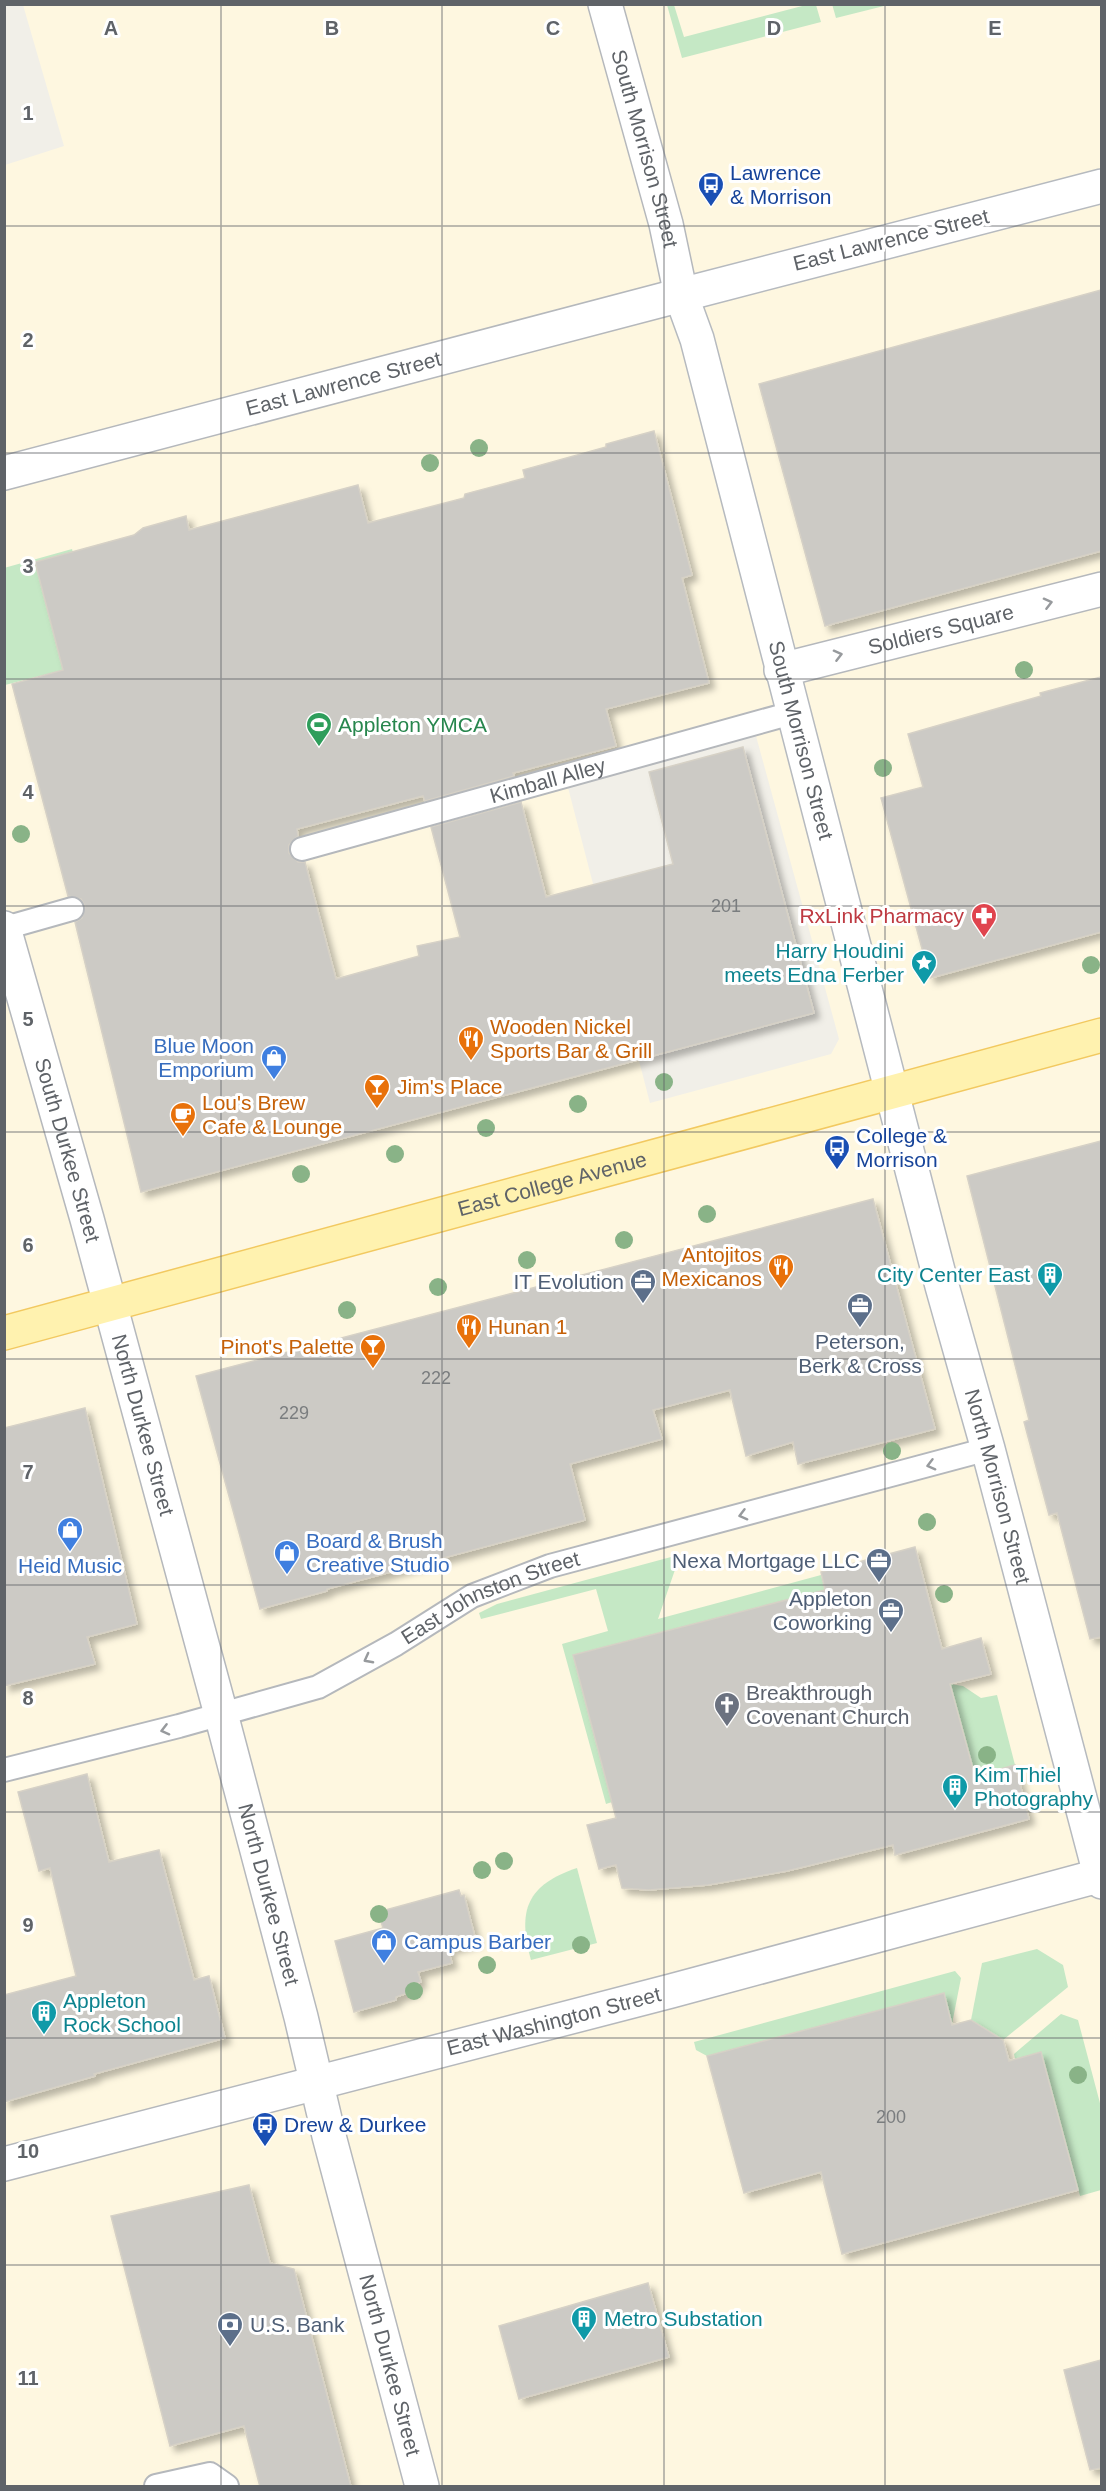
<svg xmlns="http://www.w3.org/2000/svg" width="1106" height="2491" font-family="Helvetica,sans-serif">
<defs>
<filter id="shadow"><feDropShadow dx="5.5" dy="5.5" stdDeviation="3" flood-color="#0004"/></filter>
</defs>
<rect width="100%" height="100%" fill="#f1efe8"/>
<path fill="#fef7e0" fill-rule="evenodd" d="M23,5H1101V2486H5V165L64,146ZM753,725L839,1039L831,1054L650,1103L565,776Z"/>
<g fill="#c5e8c5">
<path d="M832,4H888V5L836,18Z"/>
<path d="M667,5H674L684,37L806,5H816L821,22L682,58Z"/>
<path d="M72,549L79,575L41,586L63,670L5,685L4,568Z"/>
<path d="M671,1557L675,1558L677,1564L658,1619L821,1575L825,1590L573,1655L612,1802L606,1804L562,1644L608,1631L596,1589L481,1619L479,1613L497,1604Z"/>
<path d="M950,1684L963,1686L981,1698L997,1695L1015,1765L975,1776Z"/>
<path d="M577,1868L597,1943L531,1960C517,1910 527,1885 577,1868Z"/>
<path d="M1037,1949L1063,1965L1068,1987L1003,2040L971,2020L982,1963Z"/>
<path d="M955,1971L961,1978L952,2024L944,1996L937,1995L707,2056L696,2050L694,2042Z"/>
<path d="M1061,2014L1078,2020L1101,2107V2190L1080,2196L1044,2062L1036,2054L1015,2059L1014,2054Z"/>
</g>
<g fill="#cccac5" stroke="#d6d1c6" stroke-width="1.5" filter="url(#shadow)">
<path d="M1101,290V551L825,626L759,384Z"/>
<path d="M654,431L692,575L682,578L709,683L606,709L616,746L513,773L514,776L425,801L423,796L297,829L298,836L289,845V853L298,862H305L336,979L419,956L417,946L460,937L431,827L521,802L546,897L673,864L649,772L743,747L814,1013L141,1192L75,922L82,918L85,906L81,899L68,896L12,684L63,670L35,562L134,535L143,528L186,516L189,530L358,485L368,523L464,498L465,494L525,478L523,470L606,447V444Z"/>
<path d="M1101,677V932L930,978L881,798L923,787L908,734L1041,696L1040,693Z"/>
<path d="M1101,1141V1637L1090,1639L1057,1513L1049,1515L1024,1422L1029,1420L967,1176Z"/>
<path d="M873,1199L935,1429L798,1464L793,1442L746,1456L730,1390L653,1410L662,1439L570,1464L585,1520L327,1589V1591L260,1609L196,1376Z"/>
<path d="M85,1408L137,1624L87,1637L95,1664L4,1686V1428Z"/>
<path d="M915,1547L942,1649L981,1638L991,1674L950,1684L975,1776L1015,1765L1029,1819L895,1855L893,1845L787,1871L708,1885L649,1890L622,1888L616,1865L599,1869L587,1825L616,1818L573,1655L825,1590L821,1572Z"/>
<path d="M87,1774L109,1862L159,1850L194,1980L209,1976L225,2038L94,2074L95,2076L4,2102V1995L76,1976L50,1868L39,1871L18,1792Z"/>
<path d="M459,1890L461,1896L464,1895L476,1941L448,1949L452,1963L418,1972L421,1982L414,1984L416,1990L396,1997V2000L354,2012L335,1941L383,1928L378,1912Z"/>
<path d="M944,1993L952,2025L971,2020L1003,2040L1009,2061L1041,2052L1078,2190L842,2254L821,2172L744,2193L707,2056Z"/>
<path d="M249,2185L270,2263L294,2269L351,2487H260L244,2426L170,2446L111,2216Z"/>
<path d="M648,2283L669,2357L519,2399L499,2326Z"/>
<path d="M1101,2360V2468L1090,2470L1064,2370Z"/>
</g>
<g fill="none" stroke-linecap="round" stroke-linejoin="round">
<defs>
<g id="service">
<path id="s1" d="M302,849L792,713"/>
<path d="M5,928L72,909"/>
<path id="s2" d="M4,1770L179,1726L318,1687L396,1644L472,1596L550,1566L988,1449"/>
<path d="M156,2486L210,2474L227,2486"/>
</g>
<g id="minor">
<path id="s3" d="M605,4L666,224L681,295"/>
<path id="s4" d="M781,670L1102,589"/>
</g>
<g id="tertiary">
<path id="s5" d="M4,473L681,295"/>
<path id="s6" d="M4,928L87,1219L221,1714L301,2017L329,2136L422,2486"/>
<path id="s7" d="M4,2164L671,1991L1102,1875"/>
</g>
<g id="secondary">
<path id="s8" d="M1102,186L681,295L697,339L942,1286L988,1449L1102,1882"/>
</g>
<g id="primary">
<path id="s9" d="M4,1333L1102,1035"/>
</g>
</defs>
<use href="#service" stroke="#b5b8bc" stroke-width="26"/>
<use href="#minor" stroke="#b5b8bc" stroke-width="36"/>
<use href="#tertiary" stroke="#b5b8bc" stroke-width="36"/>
<use href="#secondary" stroke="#b6babf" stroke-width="36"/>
<use href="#primary" stroke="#f2c960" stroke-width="36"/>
<use href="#service" stroke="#fff" stroke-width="22"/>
<use href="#minor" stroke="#fff" stroke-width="33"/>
<use href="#tertiary" stroke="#fff" stroke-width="33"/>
<use href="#secondary" stroke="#fff" stroke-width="33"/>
<use href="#primary" stroke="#fff2af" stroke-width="33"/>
</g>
<g fill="#89b387">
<circle cx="479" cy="448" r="9"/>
<circle cx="430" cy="463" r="9"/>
<circle cx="1024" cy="670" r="9"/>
<circle cx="883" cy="768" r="9"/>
<circle cx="21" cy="834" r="9"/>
<circle cx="1091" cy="965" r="9"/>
<circle cx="664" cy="1082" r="9"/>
<circle cx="578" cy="1104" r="9"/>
<circle cx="486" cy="1128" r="9"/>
<circle cx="395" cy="1154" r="9"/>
<circle cx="301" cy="1174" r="9"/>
<circle cx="707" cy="1214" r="9"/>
<circle cx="624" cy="1240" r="9"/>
<circle cx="527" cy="1260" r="9"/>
<circle cx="438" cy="1287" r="9"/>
<circle cx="347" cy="1310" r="9"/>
<circle cx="892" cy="1451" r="9"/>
<circle cx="927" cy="1522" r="9"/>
<circle cx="944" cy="1594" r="9"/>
<circle cx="987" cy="1755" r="9"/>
<circle cx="504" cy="1861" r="9"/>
<circle cx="482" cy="1870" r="9"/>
<circle cx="379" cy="1914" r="9"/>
<circle cx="581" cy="1945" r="9"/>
<circle cx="487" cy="1965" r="9"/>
<circle cx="414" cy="1991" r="9"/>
<circle cx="1078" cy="2075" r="9"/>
</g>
<defs><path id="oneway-chevron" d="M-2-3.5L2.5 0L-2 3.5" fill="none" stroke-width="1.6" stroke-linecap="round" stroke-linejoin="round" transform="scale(1.5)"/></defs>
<g stroke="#979a9d">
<use href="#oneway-chevron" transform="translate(1048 603) rotate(-14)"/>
<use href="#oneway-chevron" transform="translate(838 655) rotate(-14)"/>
<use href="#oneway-chevron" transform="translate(931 1465) rotate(165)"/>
<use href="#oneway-chevron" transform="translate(743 1515) rotate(165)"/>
<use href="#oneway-chevron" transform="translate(368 1659) rotate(152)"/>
<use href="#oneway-chevron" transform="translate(165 1730) rotate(166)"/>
</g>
<path fill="none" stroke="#5f6368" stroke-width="1.5" stroke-opacity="0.55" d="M221,4V2486M442,4V2486M664,4V2486M885,4V2486M4,226H1102M4,453H1102M4,679H1102M4,906H1102M4,1132H1102M4,1359H1102M4,1585H1102M4,1812H1102M4,2038H1102M4,2265H1102"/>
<defs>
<symbol id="bus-pin" viewBox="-11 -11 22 30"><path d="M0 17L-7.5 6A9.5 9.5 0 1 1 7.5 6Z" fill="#1a4fb4" stroke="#fff"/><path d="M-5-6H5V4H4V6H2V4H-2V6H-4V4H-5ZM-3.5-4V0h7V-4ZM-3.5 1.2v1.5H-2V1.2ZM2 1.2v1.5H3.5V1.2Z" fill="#fff"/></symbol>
<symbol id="stadium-pin" viewBox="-11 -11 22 30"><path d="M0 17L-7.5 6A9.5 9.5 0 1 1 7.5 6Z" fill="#2e9e5b" stroke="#fff"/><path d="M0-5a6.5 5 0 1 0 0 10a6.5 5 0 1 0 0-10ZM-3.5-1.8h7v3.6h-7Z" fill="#fff"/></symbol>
<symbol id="pharmacy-pin" viewBox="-11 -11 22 30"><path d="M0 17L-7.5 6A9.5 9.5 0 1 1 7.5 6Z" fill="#e0444e" stroke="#fff"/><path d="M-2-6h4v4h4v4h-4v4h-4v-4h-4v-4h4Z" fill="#fff"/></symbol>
<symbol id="sight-pin" viewBox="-11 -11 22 30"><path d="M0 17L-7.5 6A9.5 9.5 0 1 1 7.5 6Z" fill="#0f9aa8" stroke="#fff"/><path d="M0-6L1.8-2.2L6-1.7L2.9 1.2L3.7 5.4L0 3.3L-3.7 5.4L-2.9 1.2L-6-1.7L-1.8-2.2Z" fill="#fff"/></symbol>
<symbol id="restaurant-pin" viewBox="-11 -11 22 30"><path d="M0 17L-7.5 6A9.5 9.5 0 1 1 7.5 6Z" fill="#e8710a" stroke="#fff"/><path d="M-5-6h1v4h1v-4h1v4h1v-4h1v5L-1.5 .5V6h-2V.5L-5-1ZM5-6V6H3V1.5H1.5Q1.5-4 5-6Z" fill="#fff"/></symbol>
<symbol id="shop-pin" viewBox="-11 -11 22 30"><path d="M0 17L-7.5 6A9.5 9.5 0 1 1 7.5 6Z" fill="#3f7fe0" stroke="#fff"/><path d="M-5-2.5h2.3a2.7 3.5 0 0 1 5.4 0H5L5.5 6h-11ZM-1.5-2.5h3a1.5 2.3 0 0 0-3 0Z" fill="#fff"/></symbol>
<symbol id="bar-pin" viewBox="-11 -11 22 30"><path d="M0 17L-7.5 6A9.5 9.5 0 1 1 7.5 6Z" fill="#e8710a" stroke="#fff"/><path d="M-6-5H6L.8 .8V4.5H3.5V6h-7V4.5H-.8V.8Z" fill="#fff"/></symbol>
<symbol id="cafe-pin" viewBox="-11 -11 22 30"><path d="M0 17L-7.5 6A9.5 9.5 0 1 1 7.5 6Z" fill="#e8710a" stroke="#fff"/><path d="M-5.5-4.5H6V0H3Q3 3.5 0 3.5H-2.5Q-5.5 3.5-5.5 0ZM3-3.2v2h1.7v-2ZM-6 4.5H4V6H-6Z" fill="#fff"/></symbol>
<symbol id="building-pin" viewBox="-11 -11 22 30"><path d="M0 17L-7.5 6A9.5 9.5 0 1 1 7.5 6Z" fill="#0f9aa8" stroke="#fff"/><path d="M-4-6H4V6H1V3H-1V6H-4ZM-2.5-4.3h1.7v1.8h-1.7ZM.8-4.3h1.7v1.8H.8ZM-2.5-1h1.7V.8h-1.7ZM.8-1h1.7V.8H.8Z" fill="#fff"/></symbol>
<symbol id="office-pin" viewBox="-11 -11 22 30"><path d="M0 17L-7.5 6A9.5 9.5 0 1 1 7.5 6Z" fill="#5c6f8a" stroke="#fff"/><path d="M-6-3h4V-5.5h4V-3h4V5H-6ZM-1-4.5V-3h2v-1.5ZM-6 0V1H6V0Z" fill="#fff"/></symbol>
<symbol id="church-pin" viewBox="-11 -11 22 30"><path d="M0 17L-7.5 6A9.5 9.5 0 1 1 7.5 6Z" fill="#6b7280" stroke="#fff"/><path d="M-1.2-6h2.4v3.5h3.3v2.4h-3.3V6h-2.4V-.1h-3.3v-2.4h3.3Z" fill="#fff"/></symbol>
<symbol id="bank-pin" viewBox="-11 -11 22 30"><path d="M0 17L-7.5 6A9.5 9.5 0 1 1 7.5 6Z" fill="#5c6f8a" stroke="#fff"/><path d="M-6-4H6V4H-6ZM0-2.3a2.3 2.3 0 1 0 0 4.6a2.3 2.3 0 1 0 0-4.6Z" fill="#fff"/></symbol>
</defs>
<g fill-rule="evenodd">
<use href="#bus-pin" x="696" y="170" width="30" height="40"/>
<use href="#stadium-pin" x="304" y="710" width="30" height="40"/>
<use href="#pharmacy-pin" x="969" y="901" width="30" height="40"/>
<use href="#sight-pin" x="909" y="948" width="30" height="40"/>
<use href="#restaurant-pin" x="456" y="1024" width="30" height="40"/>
<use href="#shop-pin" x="259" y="1043" width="30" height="40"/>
<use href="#bar-pin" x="362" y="1072" width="30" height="40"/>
<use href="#cafe-pin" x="168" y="1100" width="30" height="40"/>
<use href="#bus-pin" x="822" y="1133" width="30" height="40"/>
<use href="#restaurant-pin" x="766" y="1252" width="30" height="40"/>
<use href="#building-pin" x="1035" y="1260" width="30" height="40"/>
<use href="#office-pin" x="628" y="1267" width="30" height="40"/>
<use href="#office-pin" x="845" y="1291" width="30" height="40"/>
<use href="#restaurant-pin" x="454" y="1312" width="30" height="40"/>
<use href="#bar-pin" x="358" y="1332" width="30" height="40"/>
<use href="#shop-pin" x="55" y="1515" width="30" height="40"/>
<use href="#shop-pin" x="272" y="1538" width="30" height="40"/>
<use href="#office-pin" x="864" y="1546" width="30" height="40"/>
<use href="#office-pin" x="876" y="1596" width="30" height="40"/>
<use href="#church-pin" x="712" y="1690" width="30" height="40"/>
<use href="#building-pin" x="940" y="1772" width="30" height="40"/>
<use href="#shop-pin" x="369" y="1927" width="30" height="40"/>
<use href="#building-pin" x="29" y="1998" width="30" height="40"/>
<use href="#bus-pin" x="250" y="2110" width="30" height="40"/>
<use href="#building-pin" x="569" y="2304" width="30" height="40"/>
<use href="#bank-pin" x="215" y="2310" width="30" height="40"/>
</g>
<g text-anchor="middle" stroke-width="6" stroke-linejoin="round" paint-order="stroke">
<g font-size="18" fill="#7a7d7f">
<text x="726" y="912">201</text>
<text x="436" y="1384">222</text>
<text x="294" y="1419">229</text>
<text x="891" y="2123">200</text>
</g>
<g font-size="21" fill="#5f6368" stroke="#fff">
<text dy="7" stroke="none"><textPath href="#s3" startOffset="150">South Morrison Street</textPath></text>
<text transform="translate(891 240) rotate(-14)" y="7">East Lawrence Street</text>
<text dy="7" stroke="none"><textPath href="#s5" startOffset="351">East Lawrence Street</textPath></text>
<text dy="7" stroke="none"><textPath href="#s4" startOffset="165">Soldiers Square</textPath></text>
<text dy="7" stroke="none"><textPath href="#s8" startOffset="896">South Morrison Street</textPath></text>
<text dy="7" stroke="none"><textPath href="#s1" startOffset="255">Kimball Alley</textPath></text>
<text dy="7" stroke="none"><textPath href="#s6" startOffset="231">South Durkee Street</textPath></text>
<text dy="7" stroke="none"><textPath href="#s9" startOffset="568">East College Avenue</textPath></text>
<text dy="7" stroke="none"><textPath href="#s6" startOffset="516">North Durkee Street</textPath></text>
<text dy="7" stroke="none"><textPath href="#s8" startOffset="1668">North Morrison Street</textPath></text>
<text dy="7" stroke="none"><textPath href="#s2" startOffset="520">East Johnston Street</textPath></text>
<text dy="7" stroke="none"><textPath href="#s6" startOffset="1002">North Durkee Street</textPath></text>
<text dy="7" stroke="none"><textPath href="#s7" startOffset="568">East Washington Street</textPath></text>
<text dy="7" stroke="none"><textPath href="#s6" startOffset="1488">North Durkee Street</textPath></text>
</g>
<g font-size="21" fill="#164399" stroke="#fff" text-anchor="start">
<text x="730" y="180">Lawrence<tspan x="730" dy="24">&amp; Morrison</tspan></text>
<text x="856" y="1143">College &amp;<tspan x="856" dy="24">Morrison</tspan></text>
<text x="284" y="2132">Drew &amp; Durkee</text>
</g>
<g font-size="21" fill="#27864d" stroke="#fff" text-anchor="start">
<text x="338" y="732">Appleton YMCA</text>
</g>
<g font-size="21" fill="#be3a42" stroke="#fff" text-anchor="end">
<text x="964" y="923">RxLink Pharmacy</text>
</g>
<g font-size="21" fill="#0d838f" stroke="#fff" text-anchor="start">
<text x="904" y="958" text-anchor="end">Harry Houdini<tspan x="904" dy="24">meets Edna Ferber</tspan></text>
<text x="1030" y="1282" text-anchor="end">City Center East</text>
<text x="974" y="1782">Kim Thiel<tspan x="974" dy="24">Photography</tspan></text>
<text x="63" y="2008">Appleton<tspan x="63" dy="24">Rock School</tspan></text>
<text x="604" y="2326">Metro Substation</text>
</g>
<g font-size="21" fill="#c56008" stroke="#fff" text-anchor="start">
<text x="490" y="1034">Wooden Nickel<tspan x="490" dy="24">Sports Bar &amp; Grill</tspan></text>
<text x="397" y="1094">Jim's Place</text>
<text x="202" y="1110">Lou's Brew<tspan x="202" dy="24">Cafe &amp; Lounge</tspan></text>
<text x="762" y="1262" text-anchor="end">Antojitos<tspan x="762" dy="24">Mexicanos</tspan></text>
<text x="488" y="1334">Hunan 1</text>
<text x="354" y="1354" text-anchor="end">Pinot's Palette</text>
</g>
<g font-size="21" fill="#366cbe" stroke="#fff" text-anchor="start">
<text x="254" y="1053" text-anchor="end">Blue Moon<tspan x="254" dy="24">Emporium</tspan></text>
<text x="306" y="1548">Board &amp; Brush<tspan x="306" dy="24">Creative Studio</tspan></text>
<text x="70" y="1573" text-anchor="middle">Heid Music</text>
<text x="404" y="1949">Campus Barber</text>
</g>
<g font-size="21" fill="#4e5e75" stroke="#fff" text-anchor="end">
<text x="624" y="1289">IT Evolution</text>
<text x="860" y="1349" text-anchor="middle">Peterson,<tspan x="860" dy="24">Berk &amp; Cross</tspan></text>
<text x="860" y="1568">Nexa Mortgage LLC</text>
<text x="872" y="1606">Appleton<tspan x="872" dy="24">Coworking</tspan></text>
<text x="250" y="2332" text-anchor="start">U.S. Bank</text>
</g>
<g font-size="21" fill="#5b616d" stroke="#fff" text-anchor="start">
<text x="746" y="1700">Breakthrough<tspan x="746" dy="24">Covenant Church</tspan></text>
</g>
</g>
<g font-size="20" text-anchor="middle" font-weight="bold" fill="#5f6368" stroke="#fff" stroke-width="6" stroke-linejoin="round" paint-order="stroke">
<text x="111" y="35">A</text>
<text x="332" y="35">B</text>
<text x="553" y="35">C</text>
<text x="774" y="35">D</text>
<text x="995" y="35">E</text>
<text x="28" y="120">1</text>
<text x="28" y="347">2</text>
<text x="28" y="573">3</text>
<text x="28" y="799">4</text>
<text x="28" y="1026">5</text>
<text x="28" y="1252">6</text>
<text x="28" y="1479">7</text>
<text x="28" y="1705">8</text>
<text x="28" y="1932">9</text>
<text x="28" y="2158">10</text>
<text x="28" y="2385">11</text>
</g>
<rect width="1106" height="2491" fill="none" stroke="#5f6368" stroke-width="12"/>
</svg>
